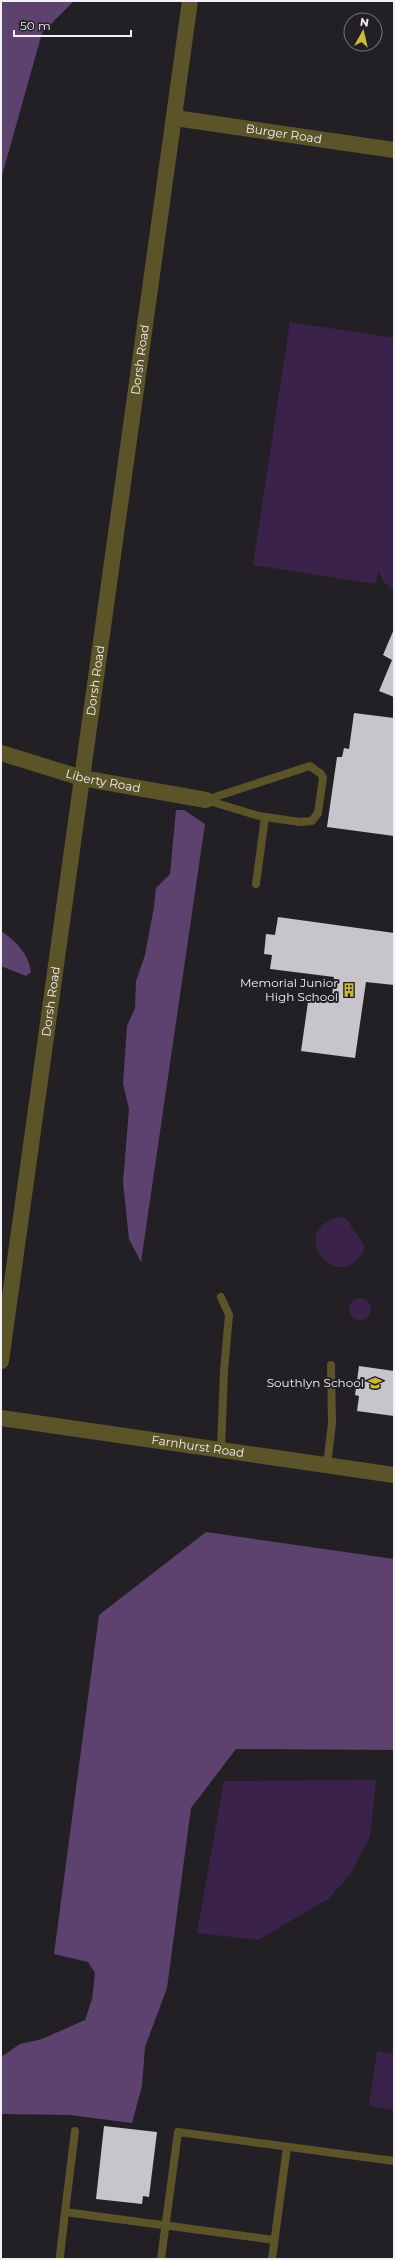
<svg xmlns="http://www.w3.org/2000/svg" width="395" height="2260" font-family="Montserrat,sans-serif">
<rect width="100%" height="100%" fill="#232025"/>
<g fill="#3b224a">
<path d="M290,322L394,338V590L384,582L378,571L376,584L253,565Z"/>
<path d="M337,1217L346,1218L365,1247C343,1300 284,1234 337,1217Z"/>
<circle cx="360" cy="1309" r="11"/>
<path d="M376,1780L370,1836L350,1875L328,1899L258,1940L197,1933L224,1781Z"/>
<path d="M377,2051L394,2054V2110L369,2106Z"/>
</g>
<g fill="#5d416f">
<path d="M1,1H74L42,33L1,179Z"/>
<path d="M176,810H184L205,824L141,1262L129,1239L123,1182L129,1109L123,1084L127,1026L135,1008L136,981L145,955L154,907L156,888L170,874Z"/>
<path d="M1,931C16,941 28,953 31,972L26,976L1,966Z"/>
<path d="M206,1532L394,1559V1750L236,1749L191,1808L167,1988L145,2047L142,2086L132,2123L70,2115L1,2114V2057L20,2044L42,2039L85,2020L92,1999L95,1973L88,1962L54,1954L99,1615Z"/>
</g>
<g fill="#c7c4ca">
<path d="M394,629V697L379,691L392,660L383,655Z"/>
<path d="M354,713L394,718V836L327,827L337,757H342L344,748L349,749Z"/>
<path d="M278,917L394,933V985L366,982L355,1058L301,1051L309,995L332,998L334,977L270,969L272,955L264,954L266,934L275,935Z"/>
<path d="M359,1366L394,1371V1416L357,1411L359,1396L355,1395Z"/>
<path d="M104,2126L157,2132L149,2197L143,2196L142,2204L96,2199Z"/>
</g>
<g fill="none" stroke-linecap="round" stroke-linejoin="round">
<g stroke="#5b5428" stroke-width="8">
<path d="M310,766L321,774L323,778L318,813L312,821L300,822L259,816L206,800Z"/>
<path d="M256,884L265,817"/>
<path d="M221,1449L224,1371L229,1315L221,1297"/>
<path d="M327,1465L332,1423L331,1365"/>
<path d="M75,2131L65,2212L274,2240"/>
<path d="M60,2256L65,2212"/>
<path d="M161,2259L178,2132L394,2161"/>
<path d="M272,2259L287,2147"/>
</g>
<g stroke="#5b5428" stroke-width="16">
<path id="s1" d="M175,118L394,150"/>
<path id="s2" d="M1,753L82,778L206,800"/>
<path id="s3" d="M1,1361L190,1"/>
<path id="s4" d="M1,1418L394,1475"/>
</g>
</g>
<defs>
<symbol id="building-bare" viewBox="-9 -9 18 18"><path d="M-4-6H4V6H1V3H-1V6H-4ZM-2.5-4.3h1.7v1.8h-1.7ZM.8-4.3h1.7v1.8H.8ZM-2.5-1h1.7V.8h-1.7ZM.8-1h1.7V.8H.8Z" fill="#ceb837" stroke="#232025" stroke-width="2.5" paint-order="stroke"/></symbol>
<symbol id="school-bare" viewBox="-9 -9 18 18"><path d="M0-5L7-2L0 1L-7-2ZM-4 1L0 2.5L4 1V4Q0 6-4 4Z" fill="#ceb837" stroke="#232025" stroke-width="2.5" paint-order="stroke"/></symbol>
</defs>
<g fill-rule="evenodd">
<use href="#building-bare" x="339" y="980" width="20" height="20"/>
<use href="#school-bare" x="365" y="1373" width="20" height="20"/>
</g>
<g text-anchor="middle" stroke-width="4" stroke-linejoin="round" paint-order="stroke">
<g font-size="12" fill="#f2f0f3" stroke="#232025">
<text dy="4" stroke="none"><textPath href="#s1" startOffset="110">Burger Road</textPath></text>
<text dy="4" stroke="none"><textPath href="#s3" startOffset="1011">Dorsh Road</textPath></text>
<text dy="4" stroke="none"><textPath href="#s3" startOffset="687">Dorsh Road</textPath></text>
<text dy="4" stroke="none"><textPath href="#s2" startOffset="106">Liberty Road</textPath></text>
<text dy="4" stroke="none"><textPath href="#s3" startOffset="363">Dorsh Road</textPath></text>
<text dy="4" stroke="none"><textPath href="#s4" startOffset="199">Farnhurst Road</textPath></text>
</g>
<g font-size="12" fill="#f2f0f3" stroke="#232025" text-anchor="end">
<text x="338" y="987">Memorial Junior<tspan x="338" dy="14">High School</tspan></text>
<text x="364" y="1387">Southlyn School</text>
</g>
</g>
<rect width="395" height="2260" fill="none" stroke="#f2f0f3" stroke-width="4"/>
<g transform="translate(363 32) rotate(8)"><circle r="19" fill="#232025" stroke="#767377"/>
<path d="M0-3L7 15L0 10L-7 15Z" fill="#ceb837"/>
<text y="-6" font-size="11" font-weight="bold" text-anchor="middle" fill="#f2f0f3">N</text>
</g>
<path d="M14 30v6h117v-6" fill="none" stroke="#f2f0f3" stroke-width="2"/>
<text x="20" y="30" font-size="12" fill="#f2f0f3" stroke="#232025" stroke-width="3" paint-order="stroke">50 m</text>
</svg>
